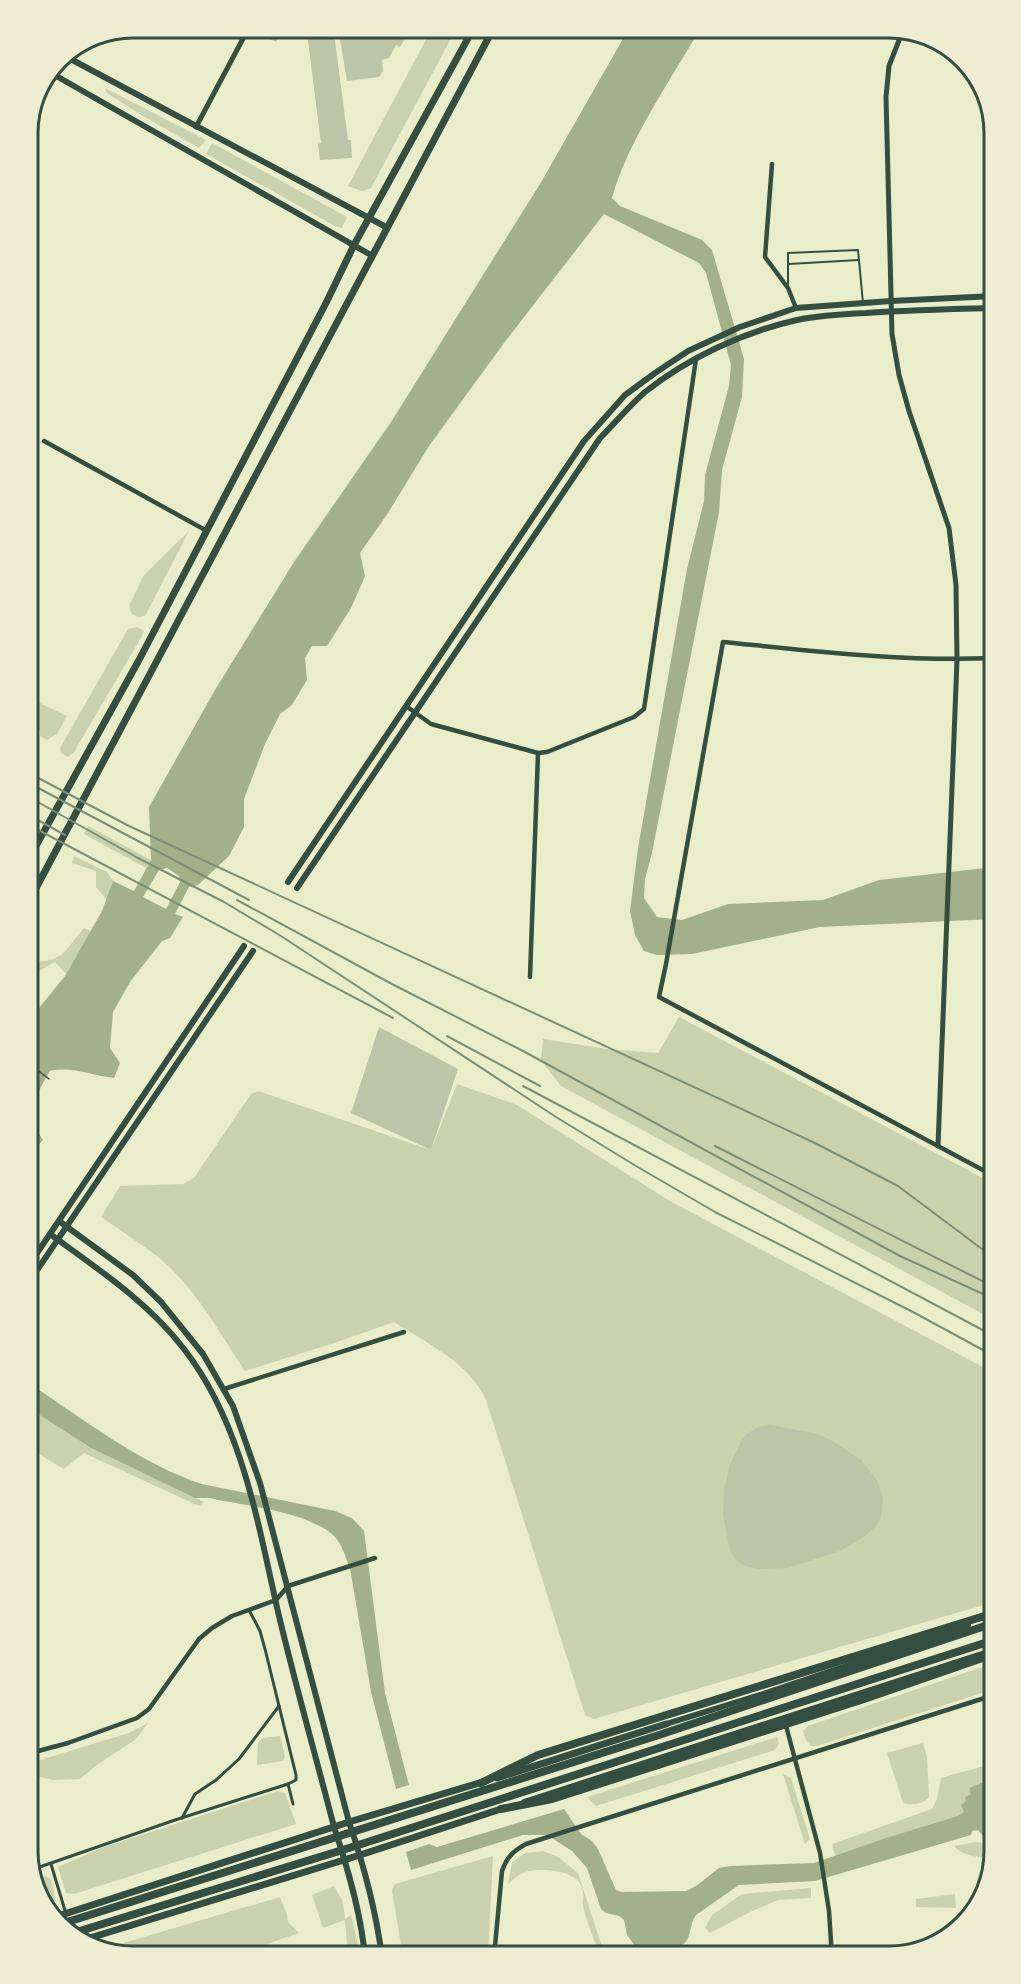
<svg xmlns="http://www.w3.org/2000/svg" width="1021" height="1984" font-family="'Public Sans',sans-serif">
<rect width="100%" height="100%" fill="#e9edc9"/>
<g fill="#cad2ad">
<path d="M455,31L371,188L362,191L348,186L430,32Z"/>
<path d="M105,88L206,140L199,148L143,116L107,93Z"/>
<path d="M212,143L347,217L342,228L335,226L206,154Z"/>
<path d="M189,531L145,616L138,617L132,614L129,606L144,575Z"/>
<path d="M137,627L144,631L142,636L74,752L68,757L61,753L60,748L128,629Z"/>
<path d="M27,697L67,716L57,734L47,740L40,736V730L27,720Z"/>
<path d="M88,826L151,860L146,868L84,834Z"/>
<path d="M74,856L107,872L113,881L107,900L96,887V871L72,863Z"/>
<path d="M84,928L91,931L66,974L55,962L27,978V973L31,975L34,970L30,965L31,962C67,961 63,951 84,928Z"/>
<path d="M679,1017L994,1184V1320L561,1086L541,1060L543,1039L607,1049L658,1053Z"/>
<path d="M457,1084L517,1105L670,1201L994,1373V1602L594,1719L585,1715L486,1400C471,1364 425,1342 394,1322L334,1343L245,1371C219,1332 195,1287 158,1257C140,1243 120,1230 101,1217L120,1186L183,1184L194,1178L251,1094L258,1091L431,1150Z"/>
<path d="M27,1407L91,1448L204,1502L199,1506L84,1453L64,1469L27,1447Z"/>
<path d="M994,1663V1689L817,1746H811L806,1740L803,1731L808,1726Z"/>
<path d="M148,1723L135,1740L98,1764L80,1779L53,1780L27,1774V1764L129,1733Z"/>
<path d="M280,1736L285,1757L283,1761L257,1765L258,1742L263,1738Z"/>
<path d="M777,1737L779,1744L775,1750L596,1806L587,1797Z"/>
<path d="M923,1743L927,1757L929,1797C923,1804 912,1806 903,1803L887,1753Z"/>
<path d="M994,1763V1782L992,1779L971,1794L964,1812L960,1817L835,1856L832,1844L932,1809L937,1799L941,1778Z"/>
<path d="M783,1774L791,1778L810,1839L805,1844Z"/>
<path d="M278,1791L285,1793L296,1824L74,1894L66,1893L58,1867L101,1848Z"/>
<path d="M976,1842L994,1845L993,1857C980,1858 962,1856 954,1846Z"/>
<path d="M543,1851L558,1857L578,1873L604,1953L599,1954C594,1938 586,1922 583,1905C582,1901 584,1896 583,1891C580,1874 560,1871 545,1870C526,1870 523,1871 508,1884L512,1862L525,1853Z"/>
<path d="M493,1856L488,1957H403L393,1897L392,1890L395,1884Z"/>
<path d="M45,1876L51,1879L56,1901L46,1905L35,1892L33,1881Z"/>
<path d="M334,1886L343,1902L345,1919L351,1915L361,1957H348L345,1920L323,1928L312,1895Z"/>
<path d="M811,1888V1898L778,1900L748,1913L710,1933L705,1928L712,1915L742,1894Z"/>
<path d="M955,1894L956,1908L916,1907V1899Z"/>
<path d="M280,1897L287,1915L288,1922L299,1933L228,1957H126L103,1949Z"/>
</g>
<g fill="#a3b18a" fill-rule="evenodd">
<path d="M700,29C670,81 628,141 612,198L620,206L702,240L712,250L744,359L742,397L722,470L719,512L652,853L645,879L644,898L657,917L682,920L728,904L823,900L879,880L994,867V919L820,927L692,954L657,955L644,951L635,935L630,911L638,848L687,569L704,501L705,475L729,386L731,365L706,273L699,263L604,214L504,343L429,446L388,513L360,553L365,576L351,608L327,646H312L305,658L307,680L292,705L280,714L265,744L244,799V827L229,856L198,885L189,887L175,914L183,917L170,938L162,941L130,982L113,1012L110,1048L120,1063L114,1078C93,1076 70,1066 50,1071C41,1086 30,1105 33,1123C34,1128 40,1135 43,1140L27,1157V1023L65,976L102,911L113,881L134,891L151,860L149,807L215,690L294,562L391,422L540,184L628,30ZM167,868L179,876L180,882L166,909L143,897L159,870Z"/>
<path d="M27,1382C81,1417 140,1464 202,1484L335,1511L352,1518L364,1531L385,1693L409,1785L396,1789L371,1692L350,1568C345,1557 342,1543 333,1535C306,1511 244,1506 209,1498H195L91,1448L27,1407Z"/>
<path d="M992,1779L994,1782V1839L982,1835L978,1830L972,1831L971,1835L815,1881L739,1885L696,1915C691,1922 691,1930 688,1938C681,1955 652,1949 638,1950L627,1935L624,1920L619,1916L606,1913L601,1909L587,1868L572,1851L547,1835H523L411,1870L406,1852L429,1844L437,1847L564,1809L581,1834L592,1841L598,1849L616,1890L622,1892L686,1891L696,1886L719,1868L730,1866L814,1863L886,1838L958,1816L964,1812L961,1805L966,1801L965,1797L971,1794L969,1788Z"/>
</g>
<g fill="#bcc5a7">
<path d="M409,32L400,47L396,45L389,58L382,60L383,71L379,77L347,81L339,33Z"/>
<path d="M271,33H281L276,42L268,38Z"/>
<path d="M307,33H334L348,140H351L352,158L320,160L318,144L321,143Z"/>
<path d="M379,1027L458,1069L431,1150L351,1113Z"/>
<path d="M770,1425L814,1433L831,1440L861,1460L877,1480L883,1498L881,1518L875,1527L864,1537L840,1551L788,1568L758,1569L742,1565L735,1559L730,1551L723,1515L724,1490L730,1465L741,1441L747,1434L758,1427Z"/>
</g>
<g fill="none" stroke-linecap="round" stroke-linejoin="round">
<path stroke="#344e41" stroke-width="1.5" d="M27,1062L49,1079"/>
<g stroke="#344e41" stroke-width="2">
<path d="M789,264L858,260"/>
<path d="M788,287V253L858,250L863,303"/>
</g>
<g stroke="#344e41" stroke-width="3">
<path d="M288,1784L293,1804"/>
<path d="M182,1818L195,1794L216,1780L239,1759L279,1706"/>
<path d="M51,1864L66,1914"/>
<path d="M31,1870L175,1820L288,1784L296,1780V1775L265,1649L260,1631L249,1610"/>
</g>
<g stroke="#344e41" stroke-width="4.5">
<path d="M772,164L765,257L788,288L796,308"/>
<path d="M44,441L207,531"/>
<path d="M406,706L431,724L538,753L547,752L634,717L644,709L696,359"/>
<path d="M530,977L538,753"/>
<path d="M994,1176L659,997L666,964L723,642C813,651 904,662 994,658"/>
<path d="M224,1389L404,1332"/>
<path d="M785,1722L820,1853L829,1911L832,1957"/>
<path d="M27,1738L31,1753"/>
<path d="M27,1754L68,1743L137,1718L149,1709L199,1639L212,1628L232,1616L276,1600L288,1586L375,1558"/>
<path d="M494,1957L502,1871C507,1857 513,1851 526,1844L994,1695"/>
<path d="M801,1957L913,1952"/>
</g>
<g stroke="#344e41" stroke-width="5">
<path d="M903,30L889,66L886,97L892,334L899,375L909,411L949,528L956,585L957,660L938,1146"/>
<path d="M196,127L246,33"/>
</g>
<g stroke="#344e41" stroke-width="6">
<path d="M63,55L386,227"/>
<path d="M51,73L371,255"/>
<path d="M288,882L584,441L625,395L655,373L688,351L740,327L796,308L891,301L994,296"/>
<path d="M297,888L600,438C615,423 629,406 645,392C688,358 743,332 797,320C820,315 843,314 866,313C908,310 951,309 994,308"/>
<path d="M59,1221L133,1275L161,1302L203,1354L233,1406L260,1483L349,1822C364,1866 376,1911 382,1957"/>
<path d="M50,1234C98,1269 148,1302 184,1349C243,1425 258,1525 279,1616C296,1687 316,1757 334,1827C348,1869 361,1913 365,1957"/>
<path d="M27,1268L244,946"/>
<path d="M27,1285L253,951"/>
<path d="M666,1724L763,1694L968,1625"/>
<path d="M524,1802L994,1650"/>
</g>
<g stroke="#344e41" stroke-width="7">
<path d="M27,862L139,660L326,303L354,245L472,31"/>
<path d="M27,905L492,31"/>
<path d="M497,1778L666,1724"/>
<path d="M55,1917L349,1822L486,1781"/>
<path d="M80,1941L360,1855L501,1809"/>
</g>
<g stroke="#344e41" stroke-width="8">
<path d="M481,1783L538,1755L994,1613"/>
<path d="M501,1809L552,1799L864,1699L994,1654"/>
<path d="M61,1924L659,1735L994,1623"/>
<path d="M70,1934L349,1848L994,1640"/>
</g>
<g stroke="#7c8e77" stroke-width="2">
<path d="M27,772L129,826L815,1143L898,1186L994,1258"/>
<path d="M27,782L249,900"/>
<path d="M27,796L138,858L224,902L281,936L556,1117L636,1166L715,1212L913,1312L994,1356"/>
<path d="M27,814L65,835"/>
<path d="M27,824L393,1018"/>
<path d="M237,900L392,984L523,1051L900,1256L994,1299"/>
<path d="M447,1036L540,1086"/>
<path d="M523,1086L994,1336"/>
<path d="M715,1146L994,1287"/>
</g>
</g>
<path d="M0 0H1021V1984H0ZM133 38H889A95 95 0 0 1 984 133V1851A95 95 0 0 1 889 1946H133A95 95 0 0 1 38 1851V133A95 95 0 0 1 133 38Z" fill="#eeecd3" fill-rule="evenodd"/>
<path fill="none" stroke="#344e41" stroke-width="3" d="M133 38H889A95 95 0 0 1 984 133V1851A95 95 0 0 1 889 1946H133A95 95 0 0 1 38 1851V133A95 95 0 0 1 133 38Z"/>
</svg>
